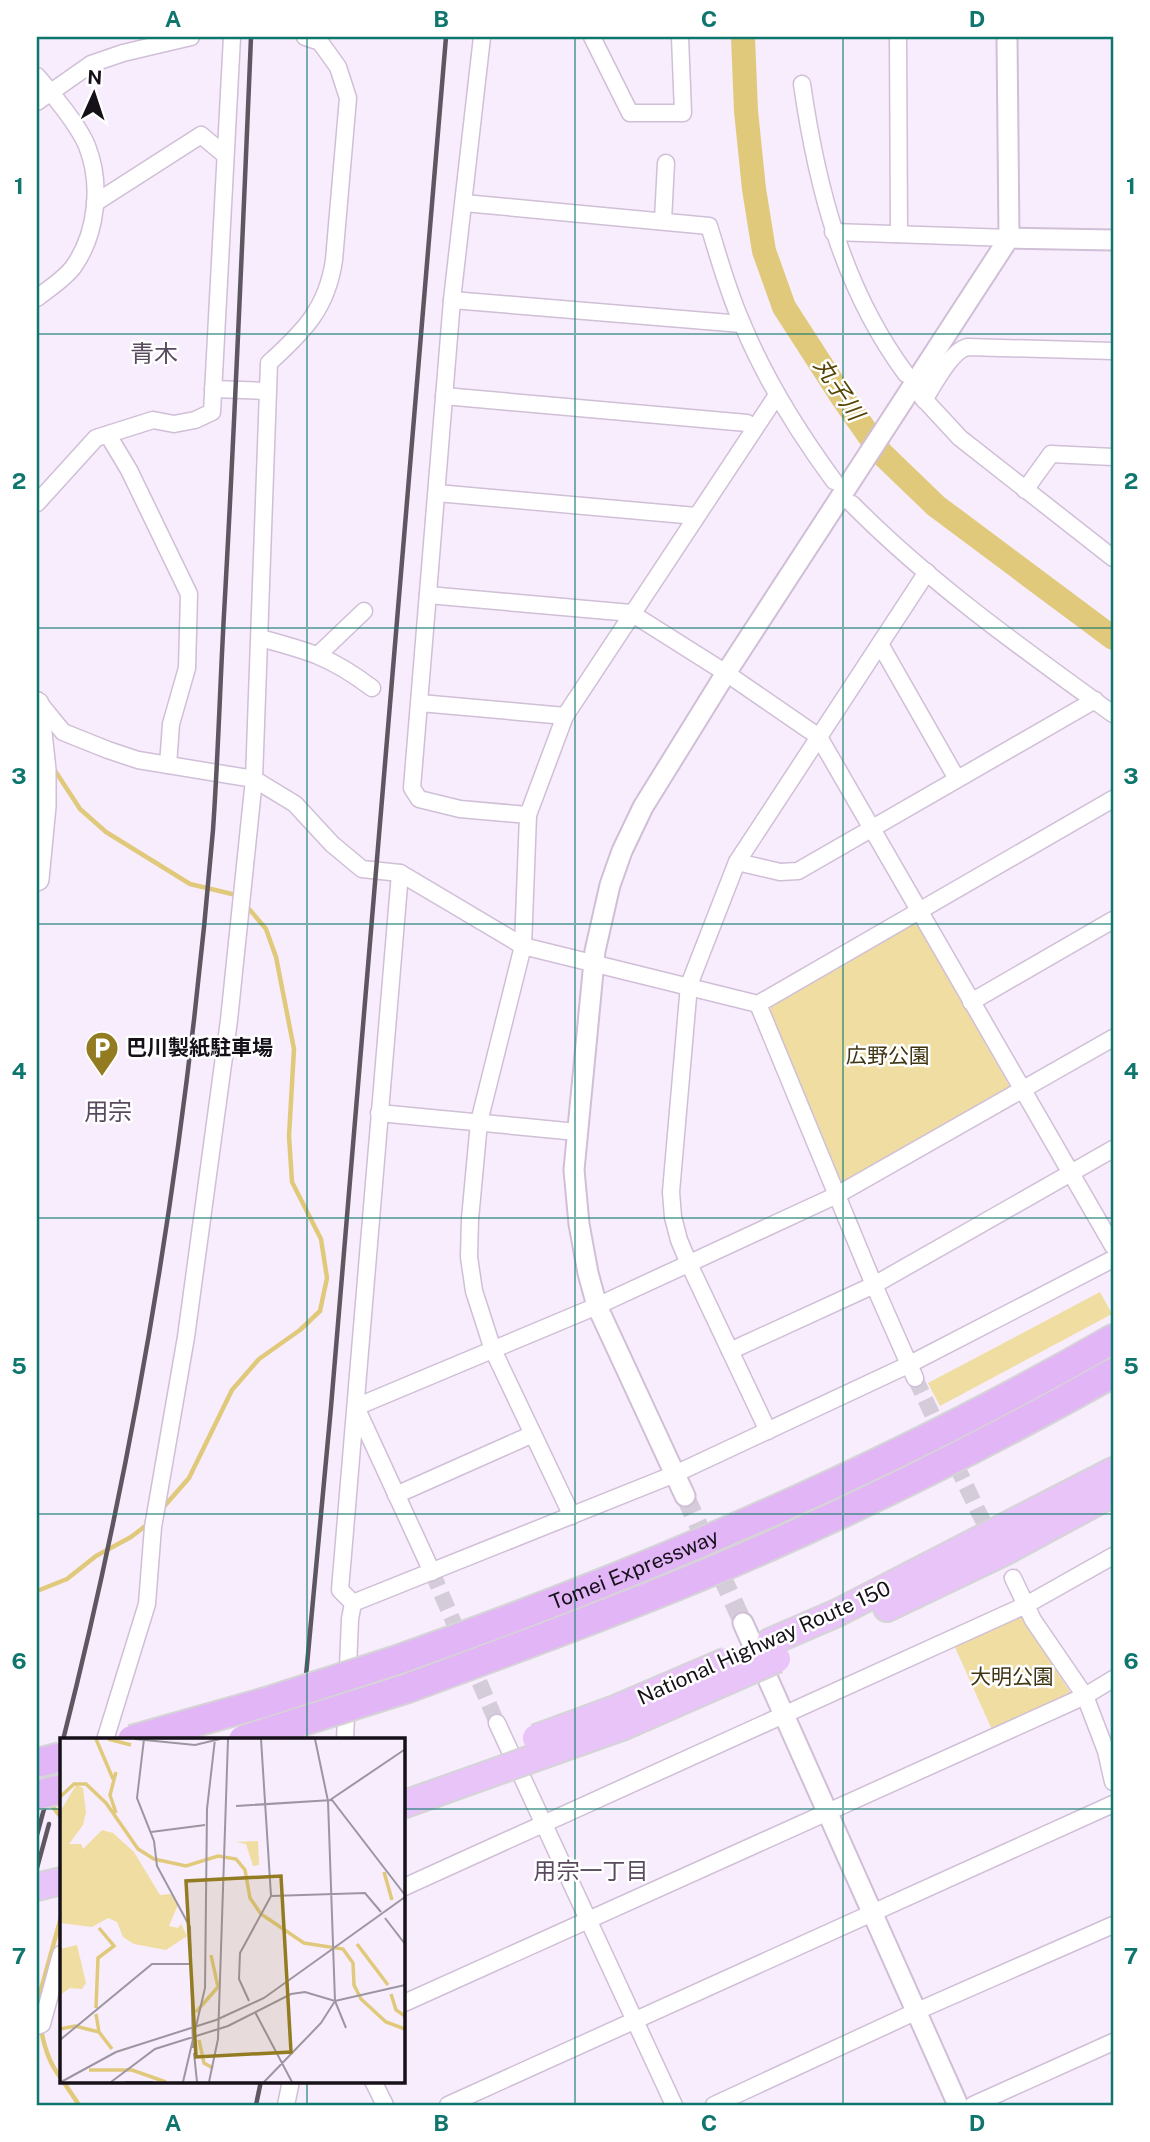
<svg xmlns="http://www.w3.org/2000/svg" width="1150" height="2142" font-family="'Public Sans','Noto Sans JP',sans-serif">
<rect width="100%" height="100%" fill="#f7edfc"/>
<g fill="#f0dda1">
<path d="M911,924L919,926L1010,1087L1007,1094L847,1184L842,1183L770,1010L772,1003Z"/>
<path d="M1100,1292L1112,1314L940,1406L928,1383Z"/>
<path d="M1021,1616L1072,1695L993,1732L954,1645Z"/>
</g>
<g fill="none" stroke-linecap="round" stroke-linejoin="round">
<g stroke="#e1c97c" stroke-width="4.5">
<path d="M52,766L80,809L106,832L190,884L232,894"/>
<path d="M161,1510L189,1478L232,1390L259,1359L300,1330L320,1311L327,1278L321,1239L292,1182L289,1136L294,1049L276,957L266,929L250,910"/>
<path d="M37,1591L67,1579L96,1556L131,1537L148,1524"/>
<path d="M50,1803L61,1817"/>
<path d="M37,2004L61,1917"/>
<path d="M41,2029C44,2046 50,2065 61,2078"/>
<path d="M63,2081L79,2105"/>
</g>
<path stroke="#e1c97c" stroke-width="24" d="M743,37L746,111L754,189L764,251L784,307L842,397L882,454L936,506L1113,638"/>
<g stroke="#d5ccda" stroke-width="16" stroke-dasharray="16 8" stroke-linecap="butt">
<path d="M915,1378L977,1509L1013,1578"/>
<path d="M432,1572L497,1723"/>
</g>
<path stroke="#d5ccda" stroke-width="19" stroke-dasharray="19 10" stroke-linecap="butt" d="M685,1496L743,1623"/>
<defs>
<g id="minor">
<path d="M592,37L630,113H683L680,37"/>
<path d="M898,37L899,234"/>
<path d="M37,76C52,93 79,126 87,146C102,184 97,233 74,266C65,279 48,289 37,298"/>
<path d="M802,84C817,188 843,289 906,374"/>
<path d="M37,102L91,64L123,53L191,37"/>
<path d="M95,203L201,135L225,155"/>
<path d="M464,203L709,226C719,258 728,292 742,323C765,379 798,432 834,481"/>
<path d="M663,220L666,163"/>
<path d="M833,232L1009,238"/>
<path d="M452,300L742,324"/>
<path d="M213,389L267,391"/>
<path d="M444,396L747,423L755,428"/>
<path d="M922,397L960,438L1113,558"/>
<path d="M924,400C934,385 950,352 967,347L1113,351"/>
<path d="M108,435L129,470L189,594L187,668L171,724L168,765"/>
<path d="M1025,490L1051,454L1113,457"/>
<path d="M437,493L696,516"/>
<path d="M37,503L96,438L153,420L174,424L195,420L212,412L232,37"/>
<path d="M852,504C930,583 1023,649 1113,714"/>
<path d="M428,595L631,613L726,673L819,737L1113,1246"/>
<path d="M260,638C309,651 331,657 372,688"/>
<path d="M880,644L957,779"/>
<path d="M319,654L364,611"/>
<path d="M37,700L63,732L108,750L138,760L254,779L295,804L332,844L362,869L400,873L523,946L528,815L460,809L419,799L412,788L452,300L482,37"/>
<path d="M420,703L565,716"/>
<path d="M528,815L565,716L777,395"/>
<path d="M737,862L780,872L798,871L1095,700"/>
<path d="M971,1002L1113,920"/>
<path d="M758,1004L874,1285L915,1378"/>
<path d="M379,1113L577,1132"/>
<path d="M730,1351L874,1285L1113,1149"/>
<path d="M768,1431L689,1264L679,1240L673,1217L671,1192L689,985L737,862L927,572"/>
<path d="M396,1495L533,1434"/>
<path d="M572,1516L493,1350L474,1291L469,1257L470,1219L479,1122L523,946L758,1004L1113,799"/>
<path d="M432,1572L356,1407L597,1306L837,1195L1113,1038"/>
<path d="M1013,1578L1033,1620L1085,1696L1106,1751L1113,1782"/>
<path d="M353,1603L675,1474L908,1365L1113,1259"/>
<path d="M497,1723L674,2105"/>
<path d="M105,1740L147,1604L153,1527L186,1337L229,1020L254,779L269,363C303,332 327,309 334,260L348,98L338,67L320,42L305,37"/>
<path d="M345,1740L350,1619L353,1603L340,1590L400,873"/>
<path d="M402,1888L1026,1605L1113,1556"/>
<path d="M402,2004L1085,1696L1113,1679"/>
<path d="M37,2026L42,2024L61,1954"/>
<path d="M373,2081L385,2105"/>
<path d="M286,2105L291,2081"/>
<path d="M448,2105L1113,1804"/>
<path d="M714,2105L915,2012L1113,1925"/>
<path d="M973,2105L1113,2042"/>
</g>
<g id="tertiary">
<path d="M1009,238L1113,240"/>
<path d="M685,1496L597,1306L588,1273L579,1224L574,1170L595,951L610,885L622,851L643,807L726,673L1009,238L1007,37"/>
<path d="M743,1623L958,2105"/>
</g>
<path id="secondary" d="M37,704L44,770V806L37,879"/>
<g id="trunk">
<path d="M887,1608L1004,1552L1113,1493"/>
<path d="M770,1642L837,1613L1113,1471"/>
<path d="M37,1887L61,1881"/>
</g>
<g id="motorway">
<path id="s1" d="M394,1661C642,1574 885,1470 1113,1339"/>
<path d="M408,1688C514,1649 620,1610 724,1566C857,1509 987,1444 1113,1373"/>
</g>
</defs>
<use href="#minor" stroke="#d0bfd7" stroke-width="19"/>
<use href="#tertiary" stroke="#d0bfd7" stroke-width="23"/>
<use href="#secondary" stroke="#d0bfd7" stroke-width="26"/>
<use href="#trunk" stroke="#d5d4d6" stroke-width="30"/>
<use href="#motorway" stroke="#d5d4d6" stroke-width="32"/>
<use href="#minor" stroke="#fff" stroke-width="16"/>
<use href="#tertiary" stroke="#fff" stroke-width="19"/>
<use href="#secondary" stroke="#fff" stroke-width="23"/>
<use href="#trunk" stroke="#e8c4f8" stroke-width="26"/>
<use href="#motorway" stroke="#e2b5f6" stroke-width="28"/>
<g stroke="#5e5762" stroke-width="4.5">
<path d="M63,1740C139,1441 187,1137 213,830C218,758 220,686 224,614C235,422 243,229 251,37"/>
<path d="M300,1740L331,1407L446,37"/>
<path d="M37,1835L61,1746"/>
<path d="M37,1868L49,1824"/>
<path d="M256,2105L261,2081"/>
</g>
<defs>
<g id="trunk-bridge">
<path d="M536,1738L615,1709L727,1661"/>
<path d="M402,1805L624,1726L777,1659"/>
</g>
<g id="motorway-bridge">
<path d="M132,1740L266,1702L394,1661"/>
<path d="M243,1740L408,1688"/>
<path d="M37,1763L61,1757"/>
<path d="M37,1795L61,1789"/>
</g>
</defs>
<use href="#trunk-bridge" stroke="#d5d4d6" stroke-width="30" stroke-linecap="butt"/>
<use href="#motorway-bridge" stroke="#d5d4d6" stroke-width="32" stroke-linecap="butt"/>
<use href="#trunk-bridge" stroke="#e8c4f8" stroke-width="26"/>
<use href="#motorway-bridge" stroke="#e2b5f6" stroke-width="28"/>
</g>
<path fill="none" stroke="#0f766e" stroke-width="2" stroke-opacity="0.55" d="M307,37V1740M575,37V2105M843,37V2105M37,334H1113M37,628H1113M37,924H1113M37,1218H1113M37,1514H1113M37,1809H61M402,1809H1113M307,2081V2105"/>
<defs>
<symbol id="parking-pin" viewBox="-11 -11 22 30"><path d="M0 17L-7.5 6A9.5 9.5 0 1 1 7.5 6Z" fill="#937b21" stroke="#fff"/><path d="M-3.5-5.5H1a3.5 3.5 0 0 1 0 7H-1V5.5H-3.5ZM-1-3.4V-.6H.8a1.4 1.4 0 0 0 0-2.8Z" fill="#fff"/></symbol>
</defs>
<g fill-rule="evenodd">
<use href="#parking-pin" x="83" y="1029" width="38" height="52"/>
</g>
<g text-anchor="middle" stroke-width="5" stroke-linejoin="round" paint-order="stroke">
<g font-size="21" font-weight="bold" fill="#161019" stroke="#fff" text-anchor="start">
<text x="126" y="1055">巴川製紙駐車場</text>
</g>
<g font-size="21" fill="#403513" stroke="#fff">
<text x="888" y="1063">広野公園</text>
<text x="1012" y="1684">大明公園</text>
</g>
<g font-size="21" fill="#161019" stroke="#fff">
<text dy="7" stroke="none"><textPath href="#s1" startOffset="257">Tomei Expressway</textPath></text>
<text transform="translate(764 1643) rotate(-24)" y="7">National Highway Route 150</text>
</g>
<g font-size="23" font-style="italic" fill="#554404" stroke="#fff">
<text transform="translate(839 389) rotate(56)" y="8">丸子川</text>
</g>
<g font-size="23" fill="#594a5f" stroke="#fff">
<text x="591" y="1879">用宗一丁目</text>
</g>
<g font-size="24" fill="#594a5f" stroke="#fff">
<text x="154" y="362">青木</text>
<text x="108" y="1120">用宗</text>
</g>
</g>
<g transform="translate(60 1738)">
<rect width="345" height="345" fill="#f7edfc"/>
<path d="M16,47L23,50L26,74L23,87L9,106H21L23,111L42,92L53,95L74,114L100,157L111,156L118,167L109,188L118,190L121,186L127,198L106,212L74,206L63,199L57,184L48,180L32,189L0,185V74ZM198,103L199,127L193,128L186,106L176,104ZM17,207L26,245L22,251L10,250L0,257V211Z" fill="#f0dda1"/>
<path fill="none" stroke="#e1c97c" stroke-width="3.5" d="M36,1L53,41M48,1L71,7M56,34L50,57L56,75M0,59L14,46H26L46,65L78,111L94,121L126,128L158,118L176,121L185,132L190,160L201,176L244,205L283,211L293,225L294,247L301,261L326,284L345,291M324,134L332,162M297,206L328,247M331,256L336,272L345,278M36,270L38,220L54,208L39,190M136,274L158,249L151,217M36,276L39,294L52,311M0,291L15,288L39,294M139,302L144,325L153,330M29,332H72L106,344"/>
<path fill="none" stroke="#9d95a1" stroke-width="2" d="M75,1L135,7L160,1M84,1L77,60L94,103L97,128L130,189L133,310M255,1L268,63L275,263L286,290M270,62L344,12M176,68L272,62L345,157M91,94L145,87M211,158L305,155L321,174M325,180L345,206M189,263L179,241L180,215L211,158L201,1M195,274L232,344M0,302L92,226H132M134,315L137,344M1,344L56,314L156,282L204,260L345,159M51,344L95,311L168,288L231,256L245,254L275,263L345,247M65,344H93M123,344L145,250L147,71L155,1M149,344L158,301L168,1M204,344L261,285L275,263"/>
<path fill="#937b21" fill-opacity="0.15" stroke="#937b21" stroke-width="3.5" d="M221,138L231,314L136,319L126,143Z"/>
<rect width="345" height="345" fill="none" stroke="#161019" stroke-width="3.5"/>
</g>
<rect width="1150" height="2142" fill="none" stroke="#ffffff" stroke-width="77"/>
<g transform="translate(94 94) rotate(3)" stroke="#ffffff" stroke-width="5" paint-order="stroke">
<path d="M0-5L12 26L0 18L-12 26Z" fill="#161019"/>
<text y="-10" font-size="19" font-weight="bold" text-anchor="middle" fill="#161019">N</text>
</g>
<rect x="38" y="38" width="1074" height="2066" fill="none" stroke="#0f766e" stroke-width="2.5"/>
<g font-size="23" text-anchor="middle" font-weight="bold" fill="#0f766e">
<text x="173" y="27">A</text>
<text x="441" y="27">B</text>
<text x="709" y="27">C</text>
<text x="977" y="27">D</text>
<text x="19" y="194">1</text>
<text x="1131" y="194">1</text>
<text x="19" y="489">2</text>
<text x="1131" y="489">2</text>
<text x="19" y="784">3</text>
<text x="1131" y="784">3</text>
<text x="19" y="1079">4</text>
<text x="1131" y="1079">4</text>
<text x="19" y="1374">5</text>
<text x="1131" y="1374">5</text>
<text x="19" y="1669">6</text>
<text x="1131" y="1669">6</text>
<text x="19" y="1964">7</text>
<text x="1131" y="1964">7</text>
<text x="173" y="2131">A</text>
<text x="441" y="2131">B</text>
<text x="709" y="2131">C</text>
<text x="977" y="2131">D</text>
</g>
</svg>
